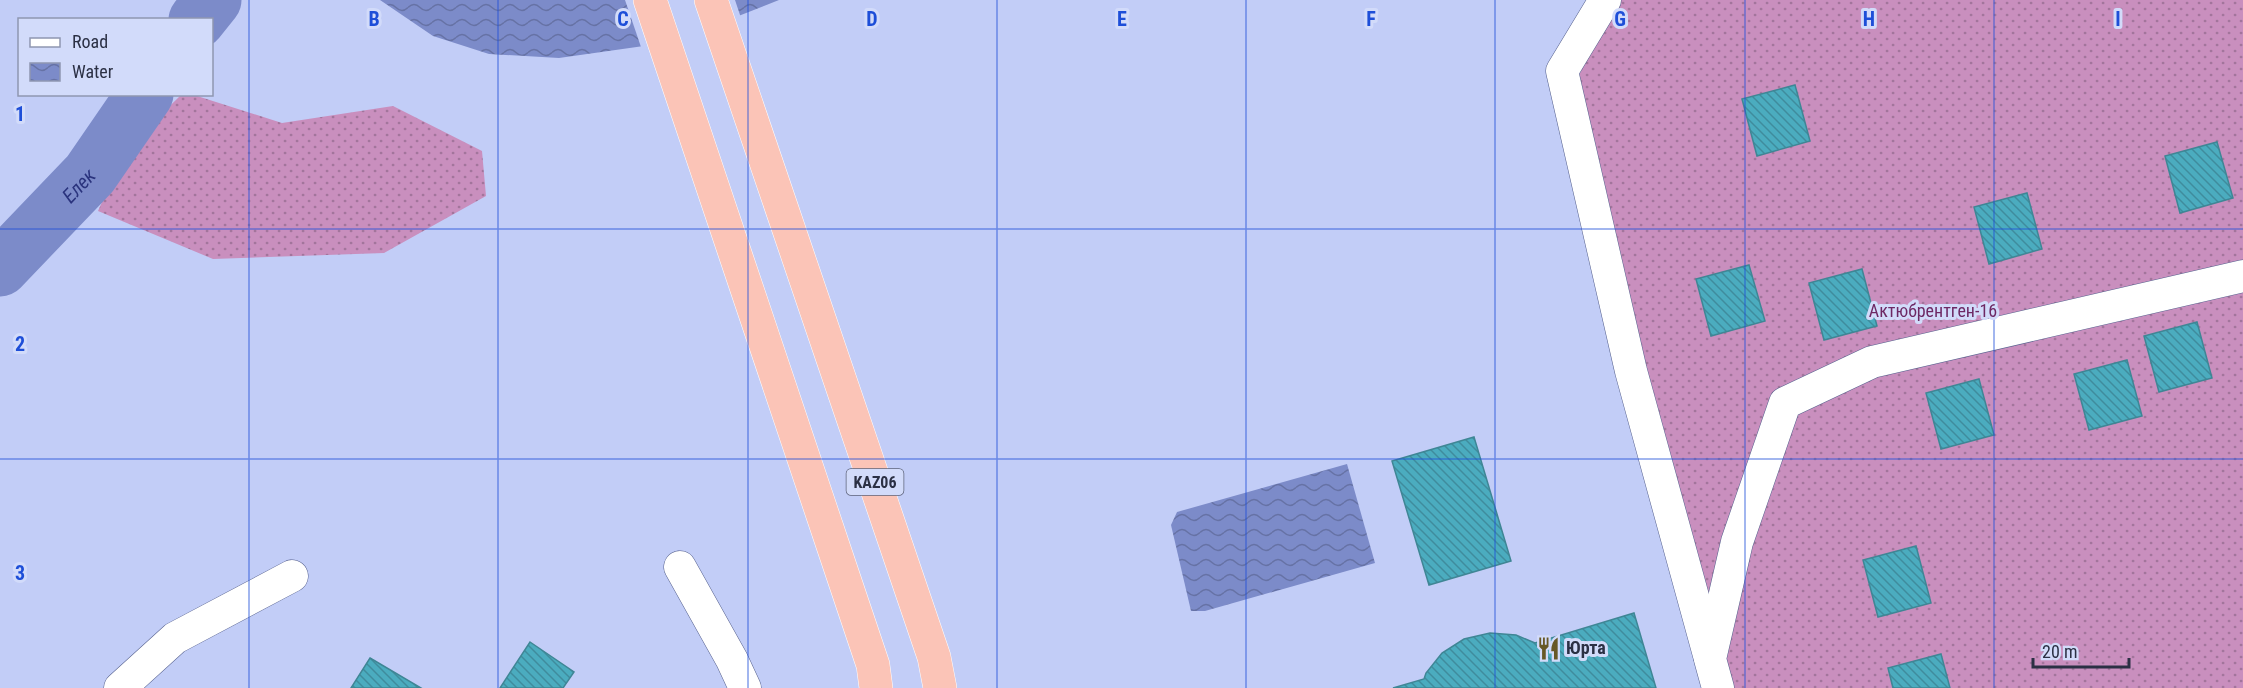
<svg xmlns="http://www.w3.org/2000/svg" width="2243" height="688" font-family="'Roboto Condensed',sans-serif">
<defs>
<pattern id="grass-dots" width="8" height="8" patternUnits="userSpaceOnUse" patternTransform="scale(1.5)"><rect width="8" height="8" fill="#c98fbe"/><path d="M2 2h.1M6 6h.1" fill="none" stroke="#a3759c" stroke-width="1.8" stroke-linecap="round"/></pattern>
<pattern id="water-waves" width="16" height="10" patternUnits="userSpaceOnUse" patternTransform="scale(1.5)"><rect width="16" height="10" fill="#7c8bc9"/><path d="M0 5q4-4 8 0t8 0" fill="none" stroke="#6672a5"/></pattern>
<pattern id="building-back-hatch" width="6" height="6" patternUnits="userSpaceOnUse" patternTransform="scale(1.5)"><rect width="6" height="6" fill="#4bacbf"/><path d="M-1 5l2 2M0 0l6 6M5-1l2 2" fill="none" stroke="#3f8c9d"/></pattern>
</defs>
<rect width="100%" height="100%" fill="#c2cdf7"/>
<g fill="url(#grass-dots)">
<path d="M1619,0H2243V688H1703L1566,103L1609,11Z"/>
<path d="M181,95H194L282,123L393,106L482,151L486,196L384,253L213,259L98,211L125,150Z"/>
</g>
<g fill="url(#water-waves)">
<path d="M380,0H779L672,42L559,58L489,54L433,36Z"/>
<path d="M1347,464L1375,563L1205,611H1191L1171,525L1177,512Z"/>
</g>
<path fill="#c2cdf7" d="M625,0H735L741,18L673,45L642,50Z"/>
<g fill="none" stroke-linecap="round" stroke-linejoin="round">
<g stroke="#7c8bc9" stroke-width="57">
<path d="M197,20L213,0"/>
<path id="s1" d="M0,268L90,174L145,94"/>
</g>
</g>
<g fill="url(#building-back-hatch)" stroke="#3f8695" stroke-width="1.5">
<path d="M1795,85L1810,141L1757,156L1742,99Z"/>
<path d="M2217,142L2233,198L2180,213L2165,156Z"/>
<path d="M2027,193L2042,249L1989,264L1974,207Z"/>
<path d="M1749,265L1765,321L1711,336L1696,279Z"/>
<path d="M1862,269L1877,326L1824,340L1809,283Z"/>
<path d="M2197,322L2212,378L2159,392L2144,336Z"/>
<path d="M2127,360L2142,416L2089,430L2074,374Z"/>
<path d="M1979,379L1994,435L1941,449L1926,393Z"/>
<path d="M1474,437L1511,561L1429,585L1392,461Z"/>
<path d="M1916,546L1931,603L1878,617L1863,560Z"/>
<path d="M1634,613L1656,688H1393L1424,679L1426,673L1442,653L1464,639L1490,633L1516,635L1535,643Z"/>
<path d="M530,642L574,672L563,688H500Z"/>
<path d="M1941,654L1950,688H1893L1888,668Z"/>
<path d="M370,658L421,688H351Z"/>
</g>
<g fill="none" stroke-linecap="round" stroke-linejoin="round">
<defs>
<g id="minor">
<path d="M1605,0L1562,71L1631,371L1709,655"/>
<path d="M680,567L732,660L745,688"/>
<path d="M120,688L175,638L292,576"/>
<path d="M1718,688L1710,659L1737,542L1785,403L1872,362L2243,276"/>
</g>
<g id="highway">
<path d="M650,0L873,665L876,688"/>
<path d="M711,0L934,657L940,688"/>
</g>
</defs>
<use href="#minor" stroke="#56618e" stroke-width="33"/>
<use href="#highway" stroke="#fff" stroke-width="34"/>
<use href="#minor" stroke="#fff" stroke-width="32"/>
<use href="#highway" stroke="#fbc4b7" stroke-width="33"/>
</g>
<path fill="none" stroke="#1d4ed8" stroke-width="1.5" stroke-opacity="0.55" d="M249,0V688M498,0V688M748,0V688M997,0V688M1246,0V688M1495,0V688M1745,0V688M1994,0V688M0,229H2243M0,459H2243"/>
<defs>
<symbol id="restaurant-bare" viewBox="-9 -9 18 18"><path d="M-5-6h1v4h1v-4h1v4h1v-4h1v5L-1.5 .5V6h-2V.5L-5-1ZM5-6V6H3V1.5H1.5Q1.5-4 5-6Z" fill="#675826" stroke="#d2dbfa" stroke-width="2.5" paint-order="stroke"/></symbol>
</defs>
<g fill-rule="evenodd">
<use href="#restaurant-bare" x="1532" y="632" width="33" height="33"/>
</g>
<g text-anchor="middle" stroke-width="6" stroke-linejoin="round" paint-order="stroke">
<rect fill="#d2dbfa" stroke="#5d637b" stroke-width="1.5" x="846.5" y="469" width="57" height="26" rx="4.5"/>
<g font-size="16" font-weight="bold" fill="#2b3044">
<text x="875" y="488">KАZ06</text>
</g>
<g font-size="18" fill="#6d2864" stroke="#d2dbfa">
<text x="1933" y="317">Актюбрентген-16</text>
</g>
<g font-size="18" font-weight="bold" fill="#2b3044" stroke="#d2dbfa" text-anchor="start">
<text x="1566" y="654">Юрта</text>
</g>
<g font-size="20" font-style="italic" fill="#2a337d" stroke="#d2dbfa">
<text dy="7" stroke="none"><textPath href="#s1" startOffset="114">Елек</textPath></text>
</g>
</g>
<g font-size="20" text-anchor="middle" font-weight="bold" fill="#1d4ed8" stroke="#d2dbfa" stroke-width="6" stroke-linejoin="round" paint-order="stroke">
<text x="374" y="26">B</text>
<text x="623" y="26">C</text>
<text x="872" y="26">D</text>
<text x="1122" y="26">E</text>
<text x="1371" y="26">F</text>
<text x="1620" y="26">G</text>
<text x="1869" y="26">H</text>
<text x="2118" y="26">I</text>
<text x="20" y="121">1</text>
<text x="20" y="351">2</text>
<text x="20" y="580">3</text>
</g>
<rect x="18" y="18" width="195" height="78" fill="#d2dbfa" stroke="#8f97b1" stroke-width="1.5"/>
<rect x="30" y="38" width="30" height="9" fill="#ffffff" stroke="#8f97b1" stroke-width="1.5"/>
<text x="72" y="48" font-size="18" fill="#2b3044">Road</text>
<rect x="30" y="63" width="30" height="18" fill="url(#water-waves)" stroke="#8f97b1" stroke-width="1.5"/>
<text x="72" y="78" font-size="18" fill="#2b3044">Water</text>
<path d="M2033 658v9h96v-9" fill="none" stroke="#2b3044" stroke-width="3"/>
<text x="2042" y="658" font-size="18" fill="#2b3044" stroke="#d2dbfa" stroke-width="4.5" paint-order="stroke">20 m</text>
</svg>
